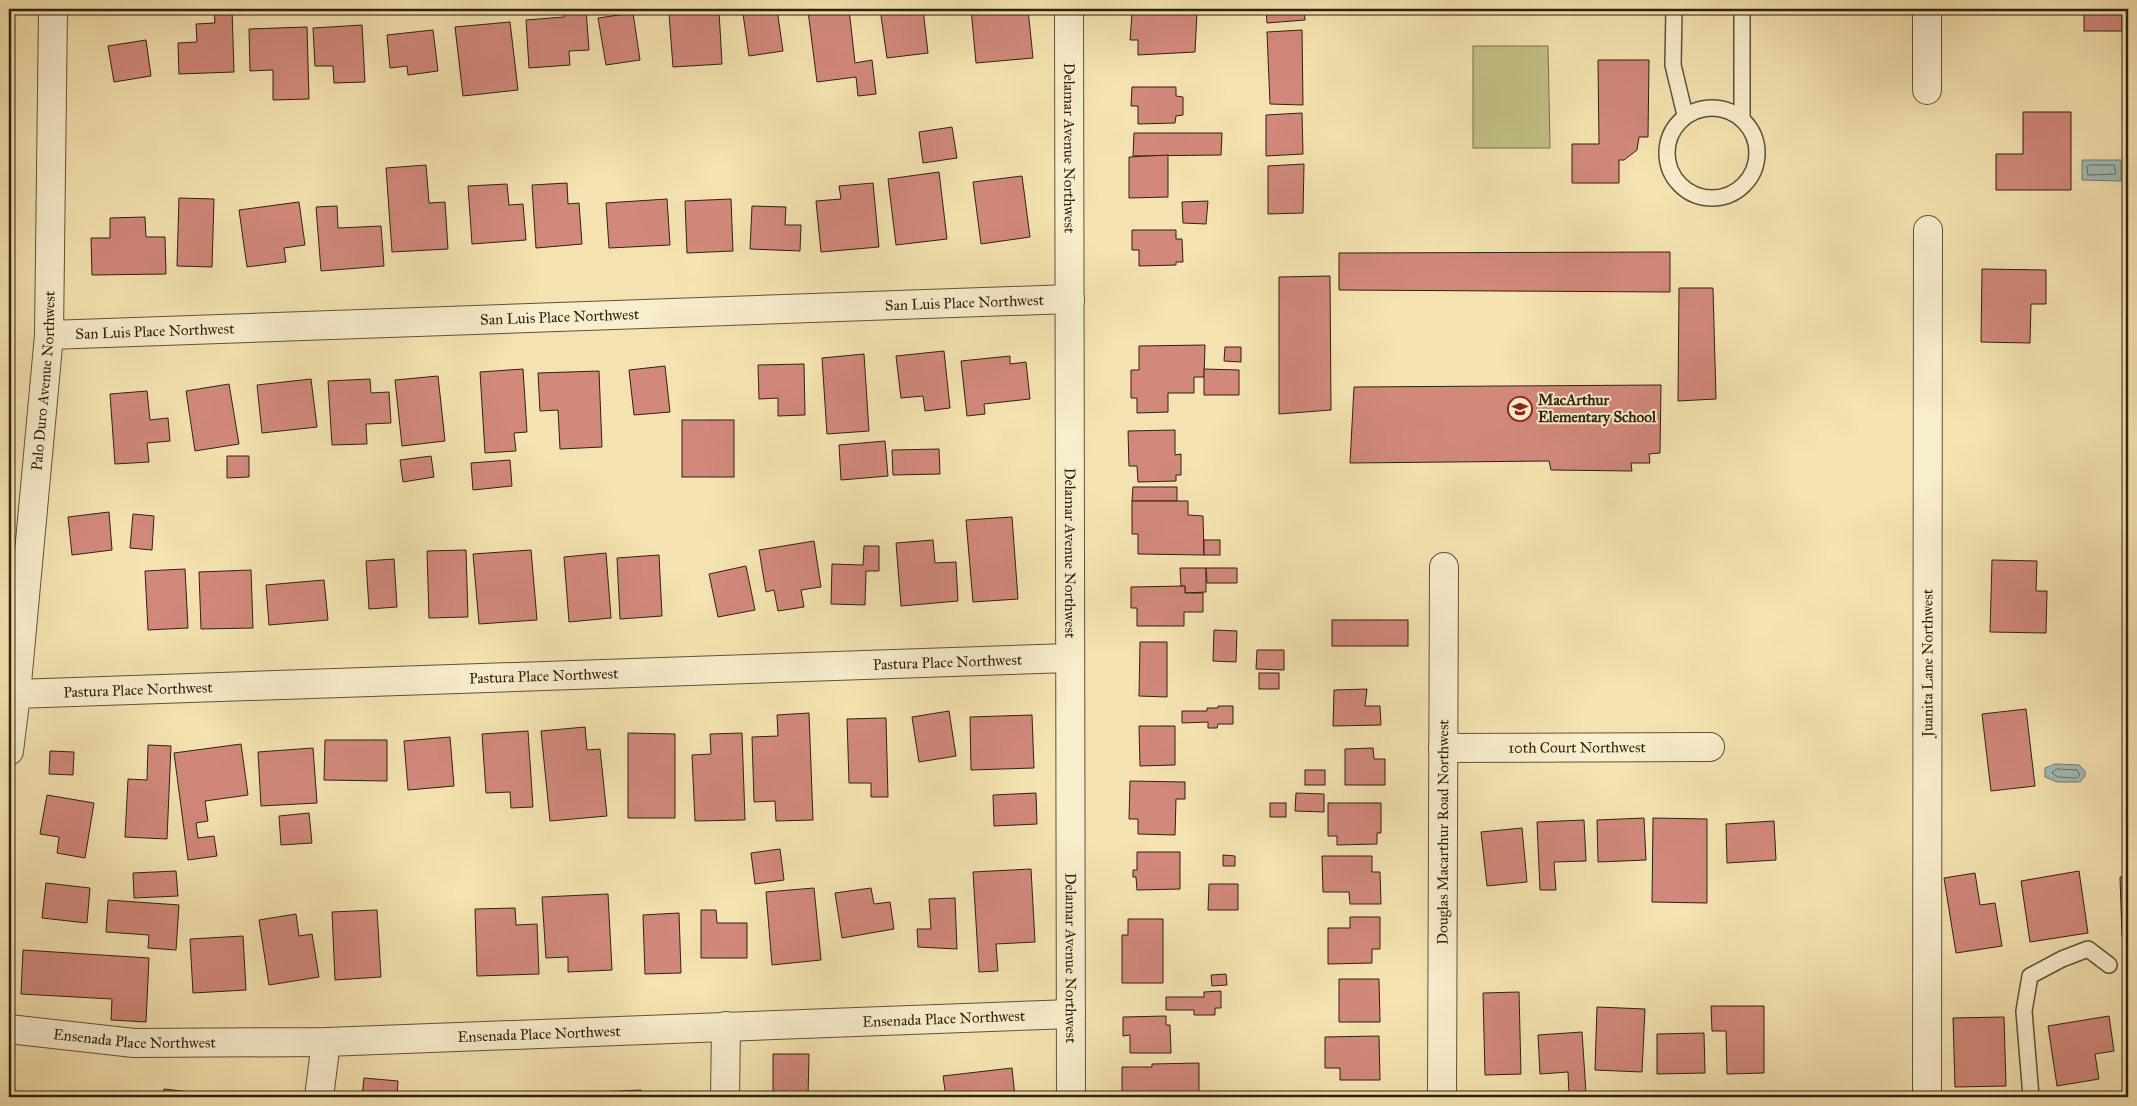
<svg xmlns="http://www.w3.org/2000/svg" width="2137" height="1106" font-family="'IM FELL Great Primer',serif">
<rect width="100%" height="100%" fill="#f4e3b0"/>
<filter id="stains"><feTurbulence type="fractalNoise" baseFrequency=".004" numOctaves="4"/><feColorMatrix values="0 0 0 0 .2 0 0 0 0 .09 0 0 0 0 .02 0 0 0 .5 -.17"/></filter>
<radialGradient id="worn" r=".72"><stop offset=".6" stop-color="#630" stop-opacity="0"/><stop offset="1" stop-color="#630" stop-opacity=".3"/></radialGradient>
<path fill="#c3c186" stroke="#79714c" d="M1473,46H1548L1550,148H1473Z"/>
<g fill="#a1bbb7" stroke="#737d75">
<path d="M2082,160H2121V181L2082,180Z"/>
<path d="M2055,764L2079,765L2085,771V776L2080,782H2057L2045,777V768Z"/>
</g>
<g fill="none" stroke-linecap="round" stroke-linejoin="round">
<g stroke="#686e64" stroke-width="1">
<path d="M2089,165H2114L2116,174L2088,175L2087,167Z"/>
<path d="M2057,769L2077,770L2080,775L2077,778L2058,777L2052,773Z"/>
</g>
</g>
<g fill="#d2897c" stroke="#2f2111">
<path d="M214,9H232L234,72L179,74L178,43L197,42L196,24L215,23Z"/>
<path d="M564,9H586L589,50L569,51L570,65L529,68L526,20L564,17Z"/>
<path d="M777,9L783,51L749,56L743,14Z"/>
<path d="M822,9H849L855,63L872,60L876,94L858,96L856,77L817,82L808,11Z"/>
<path d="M880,9H923L928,53L887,58Z"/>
<path d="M971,9H1028L1033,58L976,63Z"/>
<path d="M1149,9H1213L1197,12L1195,52L1138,55V40H1130L1132,14H1149Z"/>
<path d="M1266,9H1304L1305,20L1267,23Z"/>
<rect x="2084" y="9" width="38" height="22"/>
<path d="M719,11L722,64L673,67L669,14Z"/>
<path d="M633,13L640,60L606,65L598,18Z"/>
<path d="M510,22L518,90L463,96L455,27Z"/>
<path d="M362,25L365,82L334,83L333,66H315L313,28Z"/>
<path d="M307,27L309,99L273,100V70L250,71L249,29Z"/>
<path d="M433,30L438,71L408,75L407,66L390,68L387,35Z"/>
<path d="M1302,30L1303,105L1270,104L1267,32Z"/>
<path d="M146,40L151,76L114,82L108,46Z"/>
<path d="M1598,60H1649L1648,137H1639L1637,150L1624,160H1619V183H1572V144H1599Z"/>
<path d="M1132,87H1176V96L1183,97V115L1176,116L1175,123L1138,124V106H1131Z"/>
<path d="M2023,112H2071V190H1996V154H2023Z"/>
<path d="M1302,113L1303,154L1266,156V115Z"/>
<path d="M952,127L957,158L923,163L919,132Z"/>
<path d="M1134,133H1222L1221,155L1133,156Z"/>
<path d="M1168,155V197L1129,198V157Z"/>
<path d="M1304,164L1303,213L1268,214V166Z"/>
<path d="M426,165L429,203L445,202L448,249L392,252L386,168Z"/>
<path d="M939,172L947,239L896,245L888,179Z"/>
<path d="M1022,176L1030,237L981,244L973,182Z"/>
<path d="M567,183L568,204L579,203L582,244L536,248L532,185Z"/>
<path d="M873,183L879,247L821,252L816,201L841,199L839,186Z"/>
<path d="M507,184L509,205L523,204L526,240L472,244L468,186Z"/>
<path d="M179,198L214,199L212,267L177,266Z"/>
<path d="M667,199L670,245L609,248L606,203Z"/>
<path d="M731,199L733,251L687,253L685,201Z"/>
<path d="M1208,201L1206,224L1183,223L1182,202Z"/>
<path d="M299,202L305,245L284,248L286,262L247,267L239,210Z"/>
<path d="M337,206L338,228L381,226L384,266L321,271L316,207Z"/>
<path d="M752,206L786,207L785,225H801L800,251L750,249Z"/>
<path d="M145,217L146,237H165L166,274L92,275L91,238H110V218Z"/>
<path d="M1132,230H1176V239H1182L1183,262H1176V265L1139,266V250H1132Z"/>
<path d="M1670,252V292L1339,290V253Z"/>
<path d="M1982,269L2046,270V304H2031L2030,343L1981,342Z"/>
<path d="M1330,276L1331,410L1279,414V277Z"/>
<path d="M1679,288H1713L1716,399L1678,401Z"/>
<path d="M1205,345L1204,377H1194V393H1168V412L1137,413V398H1131V370H1139V346Z"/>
<path d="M1225,347H1241V362L1224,361Z"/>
<path d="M944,351L950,408L925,411L923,396L901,398L896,356Z"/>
<path d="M864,354L869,431L827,434L822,358Z"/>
<path d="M1010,356V364L1026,362L1030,399L984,404L985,414L967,416L961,361Z"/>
<path d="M804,364L805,415L778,416V398L759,399L758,365Z"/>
<path d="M665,366L670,412L634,415L629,370Z"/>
<path d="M523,369L527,432L514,433L516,451L485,453L480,372Z"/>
<path d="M1204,369L1239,370V395H1204Z"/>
<path d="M599,371L602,447L560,449L558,410L540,411L538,373Z"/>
<path d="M438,376L445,441L402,446L395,380Z"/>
<path d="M311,379L317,427L262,433L257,385Z"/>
<path d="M370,379L371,393L389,392L391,423L366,424L367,444L332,445L328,381Z"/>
<path d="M229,384L239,444L195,451L186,391Z"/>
<path d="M1661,385L1660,453L1649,454L1650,463H1631L1632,471L1551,470L1549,461L1350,463L1354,387Z"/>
<path d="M147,391L150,420L168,418L170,441L147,443L149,462L115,464L110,394Z"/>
<rect x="682" y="420" width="52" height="57"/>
<path d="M1175,430V455L1181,454V475H1176V481L1138,482L1137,466H1129L1128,431Z"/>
<path d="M885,441L888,476L841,480L839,445Z"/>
<path d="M939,449L940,474L893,475L892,450Z"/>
<path d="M227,456H249V477L227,478Z"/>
<path d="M431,456L434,477L403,482L400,460Z"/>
<path d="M510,460L512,486L473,490L471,463Z"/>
<path d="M1133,487H1177V501H1132Z"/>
<path d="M1132,501H1188V515L1203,516L1204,555L1138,554V534H1132Z"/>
<path d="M109,512L112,550L72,555L68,517Z"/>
<path d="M133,514L154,516L152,550L130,548Z"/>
<path d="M1012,517L1018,599L973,602L966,520Z"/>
<path d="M933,540L935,563L956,562L958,601L901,606L896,543Z"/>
<rect x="1204" y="540" width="16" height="15"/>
<path d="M814,541L821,587L801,590L804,607L778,611L774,590L766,592L759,550Z"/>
<path d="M864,546H879V571H866L865,605L831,604L832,564L863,565Z"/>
<path d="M466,550L468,617L429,618L427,551Z"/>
<path d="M531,550L537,620L479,624L473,554Z"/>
<path d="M606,553L611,618L569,622L564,557Z"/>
<path d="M659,555L662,616L620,619L617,558Z"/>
<path d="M394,559L397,607L369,609L366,561Z"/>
<path d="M1992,560L2037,561L2036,591H2047L2046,633L1990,632Z"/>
<path d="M746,566L755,610L718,617L709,574Z"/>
<path d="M1180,568H1206V592L1185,593V586H1181Z"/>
<path d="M1206,568H1237V583H1207Z"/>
<path d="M185,569L188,628L148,630L145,571Z"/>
<path d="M251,570L253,628L201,629L199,572Z"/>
<path d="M324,580L328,620L269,625L266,585Z"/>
<path d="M1185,586V593H1203V612H1184V626H1137V608H1131V587Z"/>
<rect x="1332" y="620" width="76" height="26"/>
<path d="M1214,630L1237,631L1236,662L1213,661Z"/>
<path d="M1140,642H1167V697L1139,696Z"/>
<path d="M1257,650H1284V670L1256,669Z"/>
<rect x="1259" y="673" width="20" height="16"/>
<path d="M1367,689L1365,706H1380L1381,725L1333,726L1334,690Z"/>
<path d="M1218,706H1233V724H1218L1217,728H1208V722L1182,723V711H1207V708H1218Z"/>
<path d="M2026,709L2035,786L1991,791L1982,714Z"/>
<path d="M949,711L956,756L919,762L912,717Z"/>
<path d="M809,713L813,820L776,821L775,801L754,802L752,737L778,736L777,715Z"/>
<path d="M1032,715L1034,768L971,770L970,717Z"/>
<path d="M886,718L888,797H871V783H849L847,719Z"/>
<path d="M1139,726H1175V765L1140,766Z"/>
<path d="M585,727L587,750L600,749L607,816L550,821L541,731Z"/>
<path d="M528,731L533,807L511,808L510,792L486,793L482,734Z"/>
<path d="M628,733L675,734V818H628Z"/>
<path d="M742,733L745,820L695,821L692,755L711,754L710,734Z"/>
<path d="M450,737L454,786L408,790L404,741Z"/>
<path d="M325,740H387V781L324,780Z"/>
<path d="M241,744L248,795L205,801L208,821L196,823L198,838L214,836L217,856L188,860L174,753Z"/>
<path d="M148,745L171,746L167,839L125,837L128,779L147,780Z"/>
<path d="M313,748L317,803L261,806L258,752Z"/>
<path d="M1373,748L1374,759H1385V785H1345V749Z"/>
<path d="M50,751L74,752L73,775L49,774Z"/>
<rect x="1305" y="770" width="20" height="15"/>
<path d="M1130,781L1185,782V799H1176L1175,835L1138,834V819H1129Z"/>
<path d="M1036,793L1037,824L994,826L993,795Z"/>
<path d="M1296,793L1324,794V812L1295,811Z"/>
<path d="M47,795L94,803L85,858L57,853L59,837L40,834Z"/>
<rect x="1270" y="803" width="16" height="14"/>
<path d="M1328,803H1381V833H1377V844L1337,845V836H1328Z"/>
<path d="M309,813L312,843L281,845L279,816Z"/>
<path d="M1644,818L1646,860L1598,862L1597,820Z"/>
<path d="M1653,818L1707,819V903L1652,902Z"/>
<path d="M1584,820L1586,861L1554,862L1556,890H1540L1537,822Z"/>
<path d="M1774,821L1776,860L1727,863L1726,824Z"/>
<path d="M1522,828L1527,882L1487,886L1481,832Z"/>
<path d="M780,849L784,880L755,884L751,853Z"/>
<path d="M1137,852H1180V889L1137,890L1136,877H1133V870H1137Z"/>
<path d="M1223,855L1235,856V866H1223Z"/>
<path d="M1322,856H1372V872H1380L1381,904H1350L1349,892H1323Z"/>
<path d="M1031,869L1035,942L996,944L998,971L979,972L973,872Z"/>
<path d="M176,871L178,896L134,898L133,873Z"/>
<path d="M2079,871L2088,933L2030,942L2021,881Z"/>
<path d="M1975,873L1980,905L1995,903L2002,946L1956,953L1944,878Z"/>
<path d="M2120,877H2128V936H2122Z"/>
<path d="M46,883L90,888L87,923L42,918Z"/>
<path d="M1209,884H1238V910H1208Z"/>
<path d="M814,888L821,960L772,965L766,892Z"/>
<path d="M871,888L874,904L890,902L894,929L842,938L835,893Z"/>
<path d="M608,894L612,970L568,972V957L546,958L542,897Z"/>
<path d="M955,898L957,949L918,947L917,929H931L929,899Z"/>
<path d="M108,900L179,905L176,950L148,948L149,935L106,932Z"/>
<path d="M515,908L516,925L537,924L539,974L477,976L475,909Z"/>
<path d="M377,910L381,977L335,980L332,912Z"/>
<path d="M701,910H716L717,923H747V958H701Z"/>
<path d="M679,913L681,973L645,974L643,915Z"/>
<path d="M296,914L299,936L312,934L319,977L269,985L259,920Z"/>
<path d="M1350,917H1380V949H1372V963L1328,964V928H1350Z"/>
<path d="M1128,919H1163V983H1122V935H1128Z"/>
<path d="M243,936L246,990L193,993L190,939Z"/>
<path d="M23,950L149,958L146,1022L111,1020L112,999L21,994Z"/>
<path d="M1226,974L1227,985L1212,986L1211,975Z"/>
<path d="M1339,979H1379L1380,1022H1339Z"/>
<path d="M1221,991V1008H1215V1015H1194V1010H1166V997H1204V992Z"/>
<path d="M1519,992L1521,1074L1485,1075L1483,993Z"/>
<path d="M1711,1006H1764V1073L1727,1074L1726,1031H1712Z"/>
<path d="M1597,1007L1645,1009L1642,1072L1595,1070Z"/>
<path d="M1166,1016V1025H1170L1171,1053H1130V1035L1123,1036V1017Z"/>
<path d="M2109,1016L2114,1051L2095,1054L2099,1079L2057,1086L2048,1026Z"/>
<path d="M2004,1017L2006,1086L1955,1087L1953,1018Z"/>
<path d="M1582,1032L1586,1093L1569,1095L1568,1072L1540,1074L1538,1035Z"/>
<path d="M1704,1033L1705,1073L1657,1074V1034Z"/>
<path d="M1379,1036L1380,1080H1340V1068H1325V1037Z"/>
<path d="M773,1054H809L808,1097H773Z"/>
<path d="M1199,1063V1097H1122V1067H1152V1064Z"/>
<path d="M1012,1068L1015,1097H946L943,1076Z"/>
<path d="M364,1078L398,1081L397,1097H362Z"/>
<path d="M164,1089L232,1097H163Z"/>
<path d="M641,1090V1097H602L601,1092Z"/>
<path d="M1372,1094V1097H1316V1095Z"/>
</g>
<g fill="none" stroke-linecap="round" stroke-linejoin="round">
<defs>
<g id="service">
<path d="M1674,9L1673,65L1685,115"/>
<path d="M1742,9V119"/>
<circle cx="1712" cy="153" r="45"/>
<path d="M2031,1097L2024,1011L2030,976L2062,959L2088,949L2109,965"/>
</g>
<g id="minor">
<path id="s1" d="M1069,9L1071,1097"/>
<path d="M1927,90V9"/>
<path id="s2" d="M49,335L1070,299"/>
<path id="s3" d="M16,694L1070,658"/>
<path id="s4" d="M1443,748L1710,747"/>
<path id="s5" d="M9,751L16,694L49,335L53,9"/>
<path id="s6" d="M9,1029L134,1043L326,1042L1071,1014"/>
<path d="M319,1097L326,1042"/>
<path d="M725,1097L726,1026"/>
<path id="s7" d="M1442,1097L1444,567"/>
<path id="s8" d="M1927,1097L1928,230"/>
</g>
</defs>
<use href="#service" stroke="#605239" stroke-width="18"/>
<use href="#minor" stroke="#605239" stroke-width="30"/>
<use href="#service" stroke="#f8edcc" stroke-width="15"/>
<use href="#minor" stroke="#f8edcc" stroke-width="28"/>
</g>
<defs>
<symbol id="school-ring" viewBox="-11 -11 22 22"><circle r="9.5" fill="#f8edcc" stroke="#8f2418" stroke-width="1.5"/><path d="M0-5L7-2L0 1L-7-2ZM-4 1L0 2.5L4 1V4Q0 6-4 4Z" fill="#8f2418"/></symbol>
</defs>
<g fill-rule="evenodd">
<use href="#school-ring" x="1506" y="395" width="28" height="28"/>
</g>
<g text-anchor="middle" stroke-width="4" stroke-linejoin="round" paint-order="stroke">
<g font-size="15" fill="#2f2111" stroke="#f8edcc">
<text dy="5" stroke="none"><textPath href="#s1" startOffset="139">Delamar Avenue Northwest</textPath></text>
<text dy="5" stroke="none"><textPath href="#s2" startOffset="916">San Luis Place Northwest</textPath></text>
<text dy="5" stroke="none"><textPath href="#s2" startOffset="511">San Luis Place Northwest</textPath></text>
<text dy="5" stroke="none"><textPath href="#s2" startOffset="106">San Luis Place Northwest</textPath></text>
<text dy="5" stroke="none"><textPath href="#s5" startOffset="372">Palo Duro Avenue Northwest</textPath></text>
<text dy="5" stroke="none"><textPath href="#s1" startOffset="544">Delamar Avenue Northwest</textPath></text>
<text dy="5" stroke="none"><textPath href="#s3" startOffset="932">Pastura Place Northwest</textPath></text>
<text dy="5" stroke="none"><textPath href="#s8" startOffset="434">Juanita Lane Northwest</textPath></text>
<text dy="5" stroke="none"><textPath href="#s3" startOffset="528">Pastura Place Northwest</textPath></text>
<text dy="5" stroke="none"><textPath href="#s3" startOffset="122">Pastura Place Northwest</textPath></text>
<text dy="5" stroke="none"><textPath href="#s4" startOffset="134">10th Court Northwest</textPath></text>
<text dy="5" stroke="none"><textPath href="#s7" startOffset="265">Douglas Macarthur Road Northwest</textPath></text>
<text dy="5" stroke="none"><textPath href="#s1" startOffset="949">Delamar Avenue Northwest</textPath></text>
<text dy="5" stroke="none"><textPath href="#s6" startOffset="936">Ensenada Place Northwest</textPath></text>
<text dy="5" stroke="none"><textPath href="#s6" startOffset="531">Ensenada Place Northwest</textPath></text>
<text dy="5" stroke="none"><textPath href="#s6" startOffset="126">Ensenada Place Northwest</textPath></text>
</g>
<g font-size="15" font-weight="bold" fill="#2f2111" stroke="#f8edcc" text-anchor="start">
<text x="1538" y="405">MacArthur<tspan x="1538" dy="17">Elementary School</tspan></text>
</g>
</g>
<rect width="2137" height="1106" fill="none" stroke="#f4e3b0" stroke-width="30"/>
<rect x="10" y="10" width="2117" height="1086" fill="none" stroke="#2f2111" stroke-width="2.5"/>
<rect x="15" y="15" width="2107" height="1076" fill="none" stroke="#2f2111"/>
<rect width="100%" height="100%" filter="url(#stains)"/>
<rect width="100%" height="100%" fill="url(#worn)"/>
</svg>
